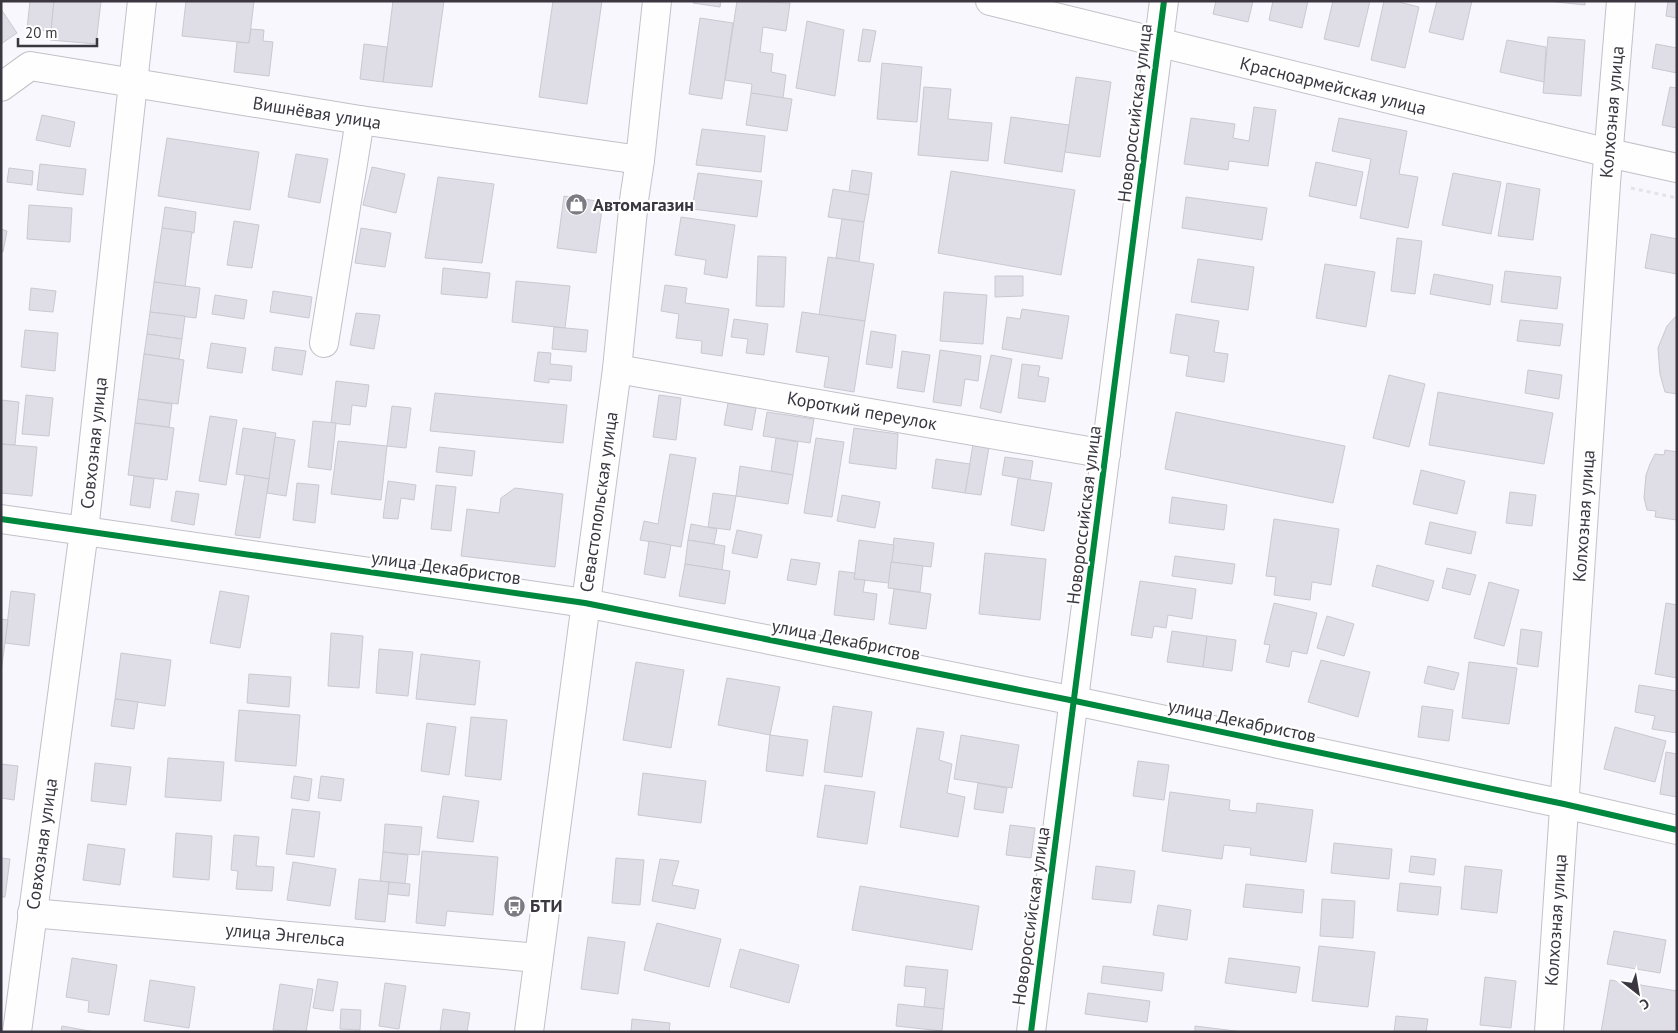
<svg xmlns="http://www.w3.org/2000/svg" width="1678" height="1033" font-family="'PT Sans',sans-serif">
<rect width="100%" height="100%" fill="#f8f7fd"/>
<g fill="#dfdde6" stroke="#cac8d0">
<path d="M30,1H54L51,31L27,29Z"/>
<path d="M54,1H101L96,44L50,40Z"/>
<path d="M186,1H254L249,43L182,36Z"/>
<path d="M393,1H444L432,87L383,82Z"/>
<path d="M553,1H602L587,104L539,97Z"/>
<path d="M693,1H721L720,7L693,3Z"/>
<path d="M737,1L790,3L786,31L763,27L760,52L773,54L771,72L786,75L783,98L751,93L752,84L725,80Z"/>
<path d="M1216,1H1253L1248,22L1213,14Z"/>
<path d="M1273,1H1308L1302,28L1269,20Z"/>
<path d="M1333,1H1370L1359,47L1324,39Z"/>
<path d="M1384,1H1395L1419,7L1405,68L1371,60Z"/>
<path d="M1437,1H1472L1463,40L1429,32Z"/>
<path d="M1547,1H1585V5Z"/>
<path d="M1668,1H1677V18L1666,16Z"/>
<path d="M1,9L17,33L1,44Z"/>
<path d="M700,18L733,23L722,99L689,94Z"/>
<path d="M807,21L844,30L835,96L796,88Z"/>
<path d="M251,29L264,30L263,41L273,42L269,76L234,72L237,42L249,43Z"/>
<path d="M863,29L876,31L870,62L858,61Z"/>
<path d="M1548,37L1585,40L1581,96L1543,93Z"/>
<path d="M1507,40L1546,47L1544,82L1500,72Z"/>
<path d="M364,44L387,47L383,82L360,79Z"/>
<path d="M1656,44L1677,48V73L1652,68Z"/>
<path d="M882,63L922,67L917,122L877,119Z"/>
<path d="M1076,77L1111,82L1100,157L1065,152Z"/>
<path d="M924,87L951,89L948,119L992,123L988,161L918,155Z"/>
<path d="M1670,87L1677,88V128L1662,125Z"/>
<path d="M751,93L792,99L787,131L746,125Z"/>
<path d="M1254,107L1276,110L1268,166L1229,161L1228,170L1184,164L1191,118L1235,124L1233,138L1249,141Z"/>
<path d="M42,115L75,122L70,147L36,140Z"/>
<path d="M1011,117L1069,125L1062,172L1004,163Z"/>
<path d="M1339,118L1407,131L1399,174L1418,177L1408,228L1360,218L1371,159L1332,151Z"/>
<path d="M702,129L765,136L761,172L696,165Z"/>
<path d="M167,138L259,152L250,210L158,196Z"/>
<path d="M296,154L328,159L320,203L288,197Z"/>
<path d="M1316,162L1363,172L1356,206L1309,196Z"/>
<path d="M40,164L86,169L83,195L37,190Z"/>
<path d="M372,167L405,174L396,213L363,205Z"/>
<path d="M9,168L33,171L32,185L7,182Z"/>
<path d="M852,170L872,173L869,195L849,192Z"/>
<path d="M951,171L1075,190L1061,275L938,253Z"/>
<path d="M698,173L762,181L757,217L692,209Z"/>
<path d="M1453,173L1501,182L1491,234L1442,225Z"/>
<path d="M438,177L494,184L482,263L425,258Z"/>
<path d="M1507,183L1540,189L1533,240L1498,236Z"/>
<path d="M833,189L869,195L864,222L828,217Z"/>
<path d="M564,196L603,202L596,253L557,248Z"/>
<path d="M1186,197L1267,208L1262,240L1182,228Z"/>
<path d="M29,205L72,208L70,242L27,239Z"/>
<path d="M165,207L196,212L194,233L162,228Z"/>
<path d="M681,217L735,225L727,278L704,274L706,260L675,255Z"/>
<path d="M842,219L864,222L859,262L836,258Z"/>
<path d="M234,221L259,225L252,268L227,265Z"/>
<path d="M162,228L192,232L185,287L154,282Z"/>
<path d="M361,228L391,233L385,267L355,263Z"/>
<path d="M1,229L7,231L3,252H1Z"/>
<path d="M1651,234L1677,239V274L1645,268Z"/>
<path d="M1397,238L1422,241L1415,294L1391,291Z"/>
<path d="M758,256L786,257L784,307L756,306Z"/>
<path d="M828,257L874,264L865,321L819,315Z"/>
<path d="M1198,259L1254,267L1248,310L1191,302Z"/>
<path d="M1325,264L1375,272L1366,327L1316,318Z"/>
<path d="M443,268L490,273L487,298L441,294Z"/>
<path d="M1505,271L1561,277L1557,309L1501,302Z"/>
<path d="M1434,274L1493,285L1490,305L1430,294Z"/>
<path d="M995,276H1023V296L995,297Z"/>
<path d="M516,281L570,286L565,328L512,322Z"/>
<path d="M154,282L200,288L196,318L150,312Z"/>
<path d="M665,285L687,288L685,303L729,309L722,356L701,353L702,341L676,338L679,314L661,311Z"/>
<path d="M31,288L56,291L53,312L29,310Z"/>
<path d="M273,291L312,297L309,318L270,312Z"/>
<path d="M944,292L987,295L983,344L940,341Z"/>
<path d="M215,295L247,300L244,319L212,314Z"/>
<path d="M1022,309L1069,316L1062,359L1002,349L1007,317L1020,319Z"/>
<path d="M150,312L185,316L182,339L147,334Z"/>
<path d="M802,312L865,321L854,392L824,387L829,357L796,352Z"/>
<path d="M356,313L380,315L374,349L350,345Z"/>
<path d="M1176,314L1219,321L1214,352L1228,354L1224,382L1186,376L1189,356L1170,353Z"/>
<path d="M1677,315V394L1665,392L1660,374L1658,348L1667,326Z"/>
<path d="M734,319L768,324L764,355L746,353L748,339L731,337Z"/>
<path d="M1520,320L1563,324L1560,346L1517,341Z"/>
<path d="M554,327L588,330L586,352L552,349Z"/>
<path d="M25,330L58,333L55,371L21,367Z"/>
<path d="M871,331L896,335L892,368L866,364Z"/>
<path d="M147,334L182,339L179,359L144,354Z"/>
<path d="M211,343L246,348L242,373L207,368Z"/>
<path d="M275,347L306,351L302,375L272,370Z"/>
<path d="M940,350L981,356L978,381L965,379L961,406L933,402Z"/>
<path d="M902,351L930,355L924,392L897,388Z"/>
<path d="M538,352L551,353L550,364L572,366L571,381L549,379V383L534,381Z"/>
<path d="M144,354L184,360L178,404L138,399Z"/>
<path d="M991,355L1012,359L1001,413L980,408Z"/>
<path d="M1022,364L1040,366L1038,376L1049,378L1045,402L1018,398Z"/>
<path d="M1528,370L1562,375L1559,399L1525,393Z"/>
<path d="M1389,375L1425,384L1409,447L1373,438Z"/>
<path d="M336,381L369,385L366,407L352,405L350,425L331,423Z"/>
<path d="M1438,392L1553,413L1544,464L1429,445Z"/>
<path d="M435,393L567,405L563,443L430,431Z"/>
<path d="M26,395L53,398L49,436L22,434Z"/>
<path d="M659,395L681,398L676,440L653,437Z"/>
<path d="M138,399L172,404L169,427L135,423Z"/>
<path d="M1,400L19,402L15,445L1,444Z"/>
<path d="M728,403L756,408L752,430L724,425Z"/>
<path d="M392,406L411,408L406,448L387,446Z"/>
<path d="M767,412L814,419L810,443L763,436Z"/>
<path d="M1176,412L1345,446L1333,503L1165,469Z"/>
<path d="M210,416L237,420L226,485L199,481Z"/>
<path d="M313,421L336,423L331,470L308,467Z"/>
<path d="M135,423L174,428L167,480L128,475Z"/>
<path d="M243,428L276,433L269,479L236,474Z"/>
<path d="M854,428L898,434L896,469L849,463Z"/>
<path d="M275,437L295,440L286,496L267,493Z"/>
<path d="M776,438L798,442L793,475L771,471Z"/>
<path d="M816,438L844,442L832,517L804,513Z"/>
<path d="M338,441L387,446L381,500L331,494Z"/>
<path d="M1,444L37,447L32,496L1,493Z"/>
<path d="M973,444L989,447L981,495L965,493Z"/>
<path d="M439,447L475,451L472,476L436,472Z"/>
<path d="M1665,450L1677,452V520L1655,517L1656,511L1647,510L1644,498L1646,475L1650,464L1655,454L1664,455Z"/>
<path d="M670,454L696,458L681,547L640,540L644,521L658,524Z"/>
<path d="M1005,457L1033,461L1030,480L1002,475Z"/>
<path d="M936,459L970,464L965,493L932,488Z"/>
<path d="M740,466L793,475L788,504L736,496Z"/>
<path d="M1421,470L1465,481L1457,514L1413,504Z"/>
<path d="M245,475L269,479L260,538L235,535Z"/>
<path d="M134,476L154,479L150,508L130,505Z"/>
<path d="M1018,478L1052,483L1044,531L1011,525Z"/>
<path d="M388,481L416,485L414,500L401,498L398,519L383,518Z"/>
<path d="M297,483L319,485L315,523L293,520Z"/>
<path d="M436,485L456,487L451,531L431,529Z"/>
<path d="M515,488L563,494L555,567L461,556L467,509L499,513L501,498Z"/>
<path d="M176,491L199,494L194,525L171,521Z"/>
<path d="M1510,492L1536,495L1532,526L1506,523Z"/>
<path d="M713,493L736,496L730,530L708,527Z"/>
<path d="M842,495L880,502L875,528L837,521Z"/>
<path d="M1172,497L1227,505L1224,530L1169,523Z"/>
<path d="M1274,519L1339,529L1331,585L1312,582L1310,600L1274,595L1276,577L1266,576Z"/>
<path d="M1430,522L1476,532L1471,554L1425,544Z"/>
<path d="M691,524L717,529L714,544L688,540Z"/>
<path d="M737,530L762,535L757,558L732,553Z"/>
<path d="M894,538L934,543L931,567L891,562Z"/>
<path d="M688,540L725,546L722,570L685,564Z"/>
<path d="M859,540L894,545L889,583L854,579Z"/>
<path d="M649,541L671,545L665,578L644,574Z"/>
<path d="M985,553L1046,559L1040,620L979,614Z"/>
<path d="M1175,556L1235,564L1232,584L1172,576Z"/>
<path d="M791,559L820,563L816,585L787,580Z"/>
<path d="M891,562L923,566L920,592L888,588Z"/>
<path d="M685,564L730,571L725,604L679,596Z"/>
<path d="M1377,565L1434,581L1428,601L1372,586Z"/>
<path d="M1447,568L1476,575L1470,595L1442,588Z"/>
<path d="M839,571L855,573L854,579L865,580L863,592L877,594L874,620L834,615Z"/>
<path d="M1140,581L1196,589L1192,619L1168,615L1166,628L1154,626L1152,638L1131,635Z"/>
<path d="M1489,582L1519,590L1504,646L1474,638Z"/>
<path d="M894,589L931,594L926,629L889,624Z"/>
<path d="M11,591L35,594L29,646L5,643Z"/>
<path d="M220,591L249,596L240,648L210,643Z"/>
<path d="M1274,603L1317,613L1307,654L1292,651L1289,667L1266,662L1270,645L1264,644Z"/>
<path d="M1666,603L1677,605V678L1655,674Z"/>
<path d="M1327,616L1354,624L1344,656L1317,648Z"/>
<path d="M1,619L8,620L1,672Z"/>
<path d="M1521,629L1542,632L1538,667L1517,664Z"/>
<path d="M1172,631L1207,636L1203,667L1167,662Z"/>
<path d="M331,633L363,636L359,688L328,686Z"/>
<path d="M1207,636L1236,640L1232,671L1203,667Z"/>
<path d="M379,649L413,652L408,696L376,693Z"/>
<path d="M121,653L171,660L165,706L115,699Z"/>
<path d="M421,654L480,661L475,705L416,699Z"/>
<path d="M1321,660L1370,672L1358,717L1308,702Z"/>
<path d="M636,662L684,670L671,748L623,740Z"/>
<path d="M1469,662L1517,668L1509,724L1462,718Z"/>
<path d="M1428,666L1459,673L1454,690L1424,683Z"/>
<path d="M249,674L291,677L289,707L247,703Z"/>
<path d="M727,678L780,687L770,735L718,725Z"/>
<path d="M1639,685L1677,691V733L1652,729L1655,716L1635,712Z"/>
<path d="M115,699L138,702L134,729L111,726Z"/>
<path d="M833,706L872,712L862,777L824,772Z"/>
<path d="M1422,706L1453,710L1449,741L1418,737Z"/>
<path d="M239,710L300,715L296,766L235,761Z"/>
<path d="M471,717L507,720L501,780L465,776Z"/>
<path d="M427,723L456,727L449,775L421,771Z"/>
<path d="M1615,727L1666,741L1655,782L1604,769Z"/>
<path d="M917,728L944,732L939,760L952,764L947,793L965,797L958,837L900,827Z"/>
<path d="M770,735L808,740L803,776L766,771Z"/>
<path d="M961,735L1019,745L1012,788L954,779Z"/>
<path d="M1666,752L1677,754V797L1660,794Z"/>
<path d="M168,758L224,762L221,801L165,797Z"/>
<path d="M1138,761L1169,765L1164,800L1133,796Z"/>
<path d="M95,763L131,767L126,805L91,801Z"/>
<path d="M1,764L18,766L14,800L1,798Z"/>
<path d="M643,773L706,781L701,823L638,815Z"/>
<path d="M294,776L312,779L309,801L291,798Z"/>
<path d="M321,776L344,779L341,801L318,798Z"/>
<path d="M978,783L1007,788L1003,813L974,809Z"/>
<path d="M825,785L875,792L867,844L817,837Z"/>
<path d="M1170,792L1230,800L1229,810L1256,813L1257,803L1313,810L1306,862L1250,855L1251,848L1224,845L1222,859L1162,851Z"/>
<path d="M443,796L479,801L473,842L437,838Z"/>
<path d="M292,809L320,812L314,857L286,854Z"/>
<path d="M385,824L422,827L419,855L383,852Z"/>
<path d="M1010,825L1035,828L1031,858L1006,855Z"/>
<path d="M176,833L212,836L209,880L173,877Z"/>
<path d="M234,835L259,837L256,866L274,867L272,891L236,889L238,871L231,870Z"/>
<path d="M1334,843L1392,849L1389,879L1331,873Z"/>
<path d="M88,844L125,849L120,885L83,880Z"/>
<path d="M422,851L498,857L493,915L447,911L445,926L416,923Z"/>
<path d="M383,852L408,855L405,884L380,881Z"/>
<path d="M1411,856L1436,859L1434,875L1409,872Z"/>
<path d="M1,858L10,859L5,897H1Z"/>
<path d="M616,858L644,860L640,905L612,903Z"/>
<path d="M660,859L679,861L672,885L699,890L695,909L652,901Z"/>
<path d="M293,862L336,869L330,906L287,900Z"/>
<path d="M1096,866L1135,871L1131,903L1092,899Z"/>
<path d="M1465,866L1502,870L1497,913L1461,909Z"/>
<path d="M359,879L389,882L385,922L355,919Z"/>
<path d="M389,882L410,884L409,896L388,894Z"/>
<path d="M1400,883L1441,887L1438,915L1397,911Z"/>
<path d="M1246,884L1304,890L1302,913L1243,907Z"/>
<path d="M860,886L979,906L972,950L852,930Z"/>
<path d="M1322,899L1355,901L1353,938L1320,936Z"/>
<path d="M1158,905L1191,910L1187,940L1153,935Z"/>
<path d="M657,923L721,939L709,987L644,970Z"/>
<path d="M1614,931L1666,940L1660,973L1607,964Z"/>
<path d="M588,937L625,942L618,994L581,989Z"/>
<path d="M1319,946L1375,952L1368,1007L1312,1001Z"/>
<path d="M740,949L799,965L789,1003L730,987Z"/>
<path d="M72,958L117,965L109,1015L88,1012L89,1001L66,997Z"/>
<path d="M1229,958L1300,967L1296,993L1225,983Z"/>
<path d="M906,966L948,970L944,1009L924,1007L926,988L904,986Z"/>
<path d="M1103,966L1164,973L1162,991L1101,983Z"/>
<path d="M1485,977L1516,981L1511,1028L1480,1025Z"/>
<path d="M318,979L338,982L333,1011L313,1008Z"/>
<path d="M150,980L195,987L189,1028L144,1021Z"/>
<path d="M1610,980L1677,991V1032H1601Z"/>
<path d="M385,983L406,986L399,1029L379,1026Z"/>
<path d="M280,984L313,989L306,1032L273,1030Z"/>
<path d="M1088,993L1150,1001L1147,1022L1085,1014Z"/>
<path d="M898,1004L944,1009L942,1031L896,1026Z"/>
<path d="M341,1009L361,1010L360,1030L340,1029Z"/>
<path d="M443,1009L470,1013L467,1032H440Z"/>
<path d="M1396,1016L1428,1019L1426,1032H1394Z"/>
<path d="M632,1019L670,1023L669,1032H631Z"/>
<path d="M62,1026L95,1032H61Z"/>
<path d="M1195,1026L1243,1032H1195Z"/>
</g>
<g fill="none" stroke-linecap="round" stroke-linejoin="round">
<defs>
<g id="minor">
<path d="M990,1L1609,153L1677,168"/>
<path d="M1,87L30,66L360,120L640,160"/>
<path d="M324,343L360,120"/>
<path d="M617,369L1106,454"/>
<path d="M1,519L585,603L1075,701L1564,804L1677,830"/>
<path d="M32,913L538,958"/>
<path d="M17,1032L84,531L142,1"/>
<path d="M529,1032L617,369L634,200L640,160L657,1"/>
<path d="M1031,1032L1164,1"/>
<path d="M1549,1032L1606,183L1621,1"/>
</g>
</defs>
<use href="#minor" stroke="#c2c1c8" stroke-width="30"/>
<path stroke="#e4e3e6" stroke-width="3" stroke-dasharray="4 4" stroke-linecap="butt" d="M1631,188L1677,198"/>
<use href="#minor" stroke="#fefeff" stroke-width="28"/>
<defs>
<g id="cycleway">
<path d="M1,519L585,603L1075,701L1564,804L1677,830"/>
<path d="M1031,1032L1164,1"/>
</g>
</defs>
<use href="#cycleway" stroke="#fff" stroke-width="9"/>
<use href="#cycleway" stroke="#00873e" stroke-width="6"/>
</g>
<defs>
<symbol id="shop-disc" viewBox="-11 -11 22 22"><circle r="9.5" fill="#7c7a83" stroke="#fff"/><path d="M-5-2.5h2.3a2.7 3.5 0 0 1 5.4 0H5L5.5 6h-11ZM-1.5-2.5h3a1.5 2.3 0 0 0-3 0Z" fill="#fff"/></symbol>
<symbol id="bus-disc" viewBox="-11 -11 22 22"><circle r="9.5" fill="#7c7a83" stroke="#fff"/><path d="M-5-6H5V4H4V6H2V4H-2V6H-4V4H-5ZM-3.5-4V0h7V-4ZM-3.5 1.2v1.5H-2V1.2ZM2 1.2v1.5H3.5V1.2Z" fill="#fff"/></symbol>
</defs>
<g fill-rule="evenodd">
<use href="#shop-disc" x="564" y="192" width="25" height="25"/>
<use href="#bus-disc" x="502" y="894" width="25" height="25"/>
</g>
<g text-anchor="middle" stroke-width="4.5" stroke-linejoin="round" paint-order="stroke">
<g font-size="18" fill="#3a3741" stroke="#fff">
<text transform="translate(1333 86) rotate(14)" y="6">Красноармейская улица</text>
<text transform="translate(1612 112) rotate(-85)" y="6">Колхозная улица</text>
<text transform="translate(317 113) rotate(9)" y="6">Вишнёвая улица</text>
<text transform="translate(1135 113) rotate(-83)" y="6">Новороссийская улица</text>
<text transform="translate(862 411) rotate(10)" y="6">Короткий переулок</text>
<text transform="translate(94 443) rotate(-84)" y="6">Совхозная улица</text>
<text transform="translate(599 502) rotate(-82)" y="6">Севастопольская улица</text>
<text transform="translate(1084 515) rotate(-83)" y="6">Новороссийская улица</text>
<text transform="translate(1584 516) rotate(-86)" y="6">Колхозная улица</text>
<text transform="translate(446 568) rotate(8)" y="6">улица Декабристов</text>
<text transform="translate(846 640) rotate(11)" y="6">улица Декабристов</text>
<text transform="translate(1242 721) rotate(12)" y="6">улица Декабристов</text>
<text transform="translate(42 844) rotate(-82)" y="6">Совхозная улица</text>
<text transform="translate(1031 916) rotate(-82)" y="6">Новороссийская улица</text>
<text transform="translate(1556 920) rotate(-86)" y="6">Колхозная улица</text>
<text transform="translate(285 935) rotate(5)" y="6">улица Энгельса</text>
</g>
<g font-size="18" font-weight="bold" fill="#3a3741" stroke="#fff" text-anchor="start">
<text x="593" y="211">Автомагазин</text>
<text x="530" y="912">БТИ</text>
</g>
</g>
<rect width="1678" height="1033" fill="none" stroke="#3a3741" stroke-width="5"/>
<g transform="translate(1638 993) rotate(149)" stroke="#ffffff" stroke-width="4" paint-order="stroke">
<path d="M0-4L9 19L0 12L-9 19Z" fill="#3a3741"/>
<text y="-8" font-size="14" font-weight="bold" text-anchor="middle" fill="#3a3741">С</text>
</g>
<path d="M18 38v8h79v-8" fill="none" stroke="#3a3741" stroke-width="2.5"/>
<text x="25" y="38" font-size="15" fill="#3a3741" stroke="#ffffff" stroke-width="4" paint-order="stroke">20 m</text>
</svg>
